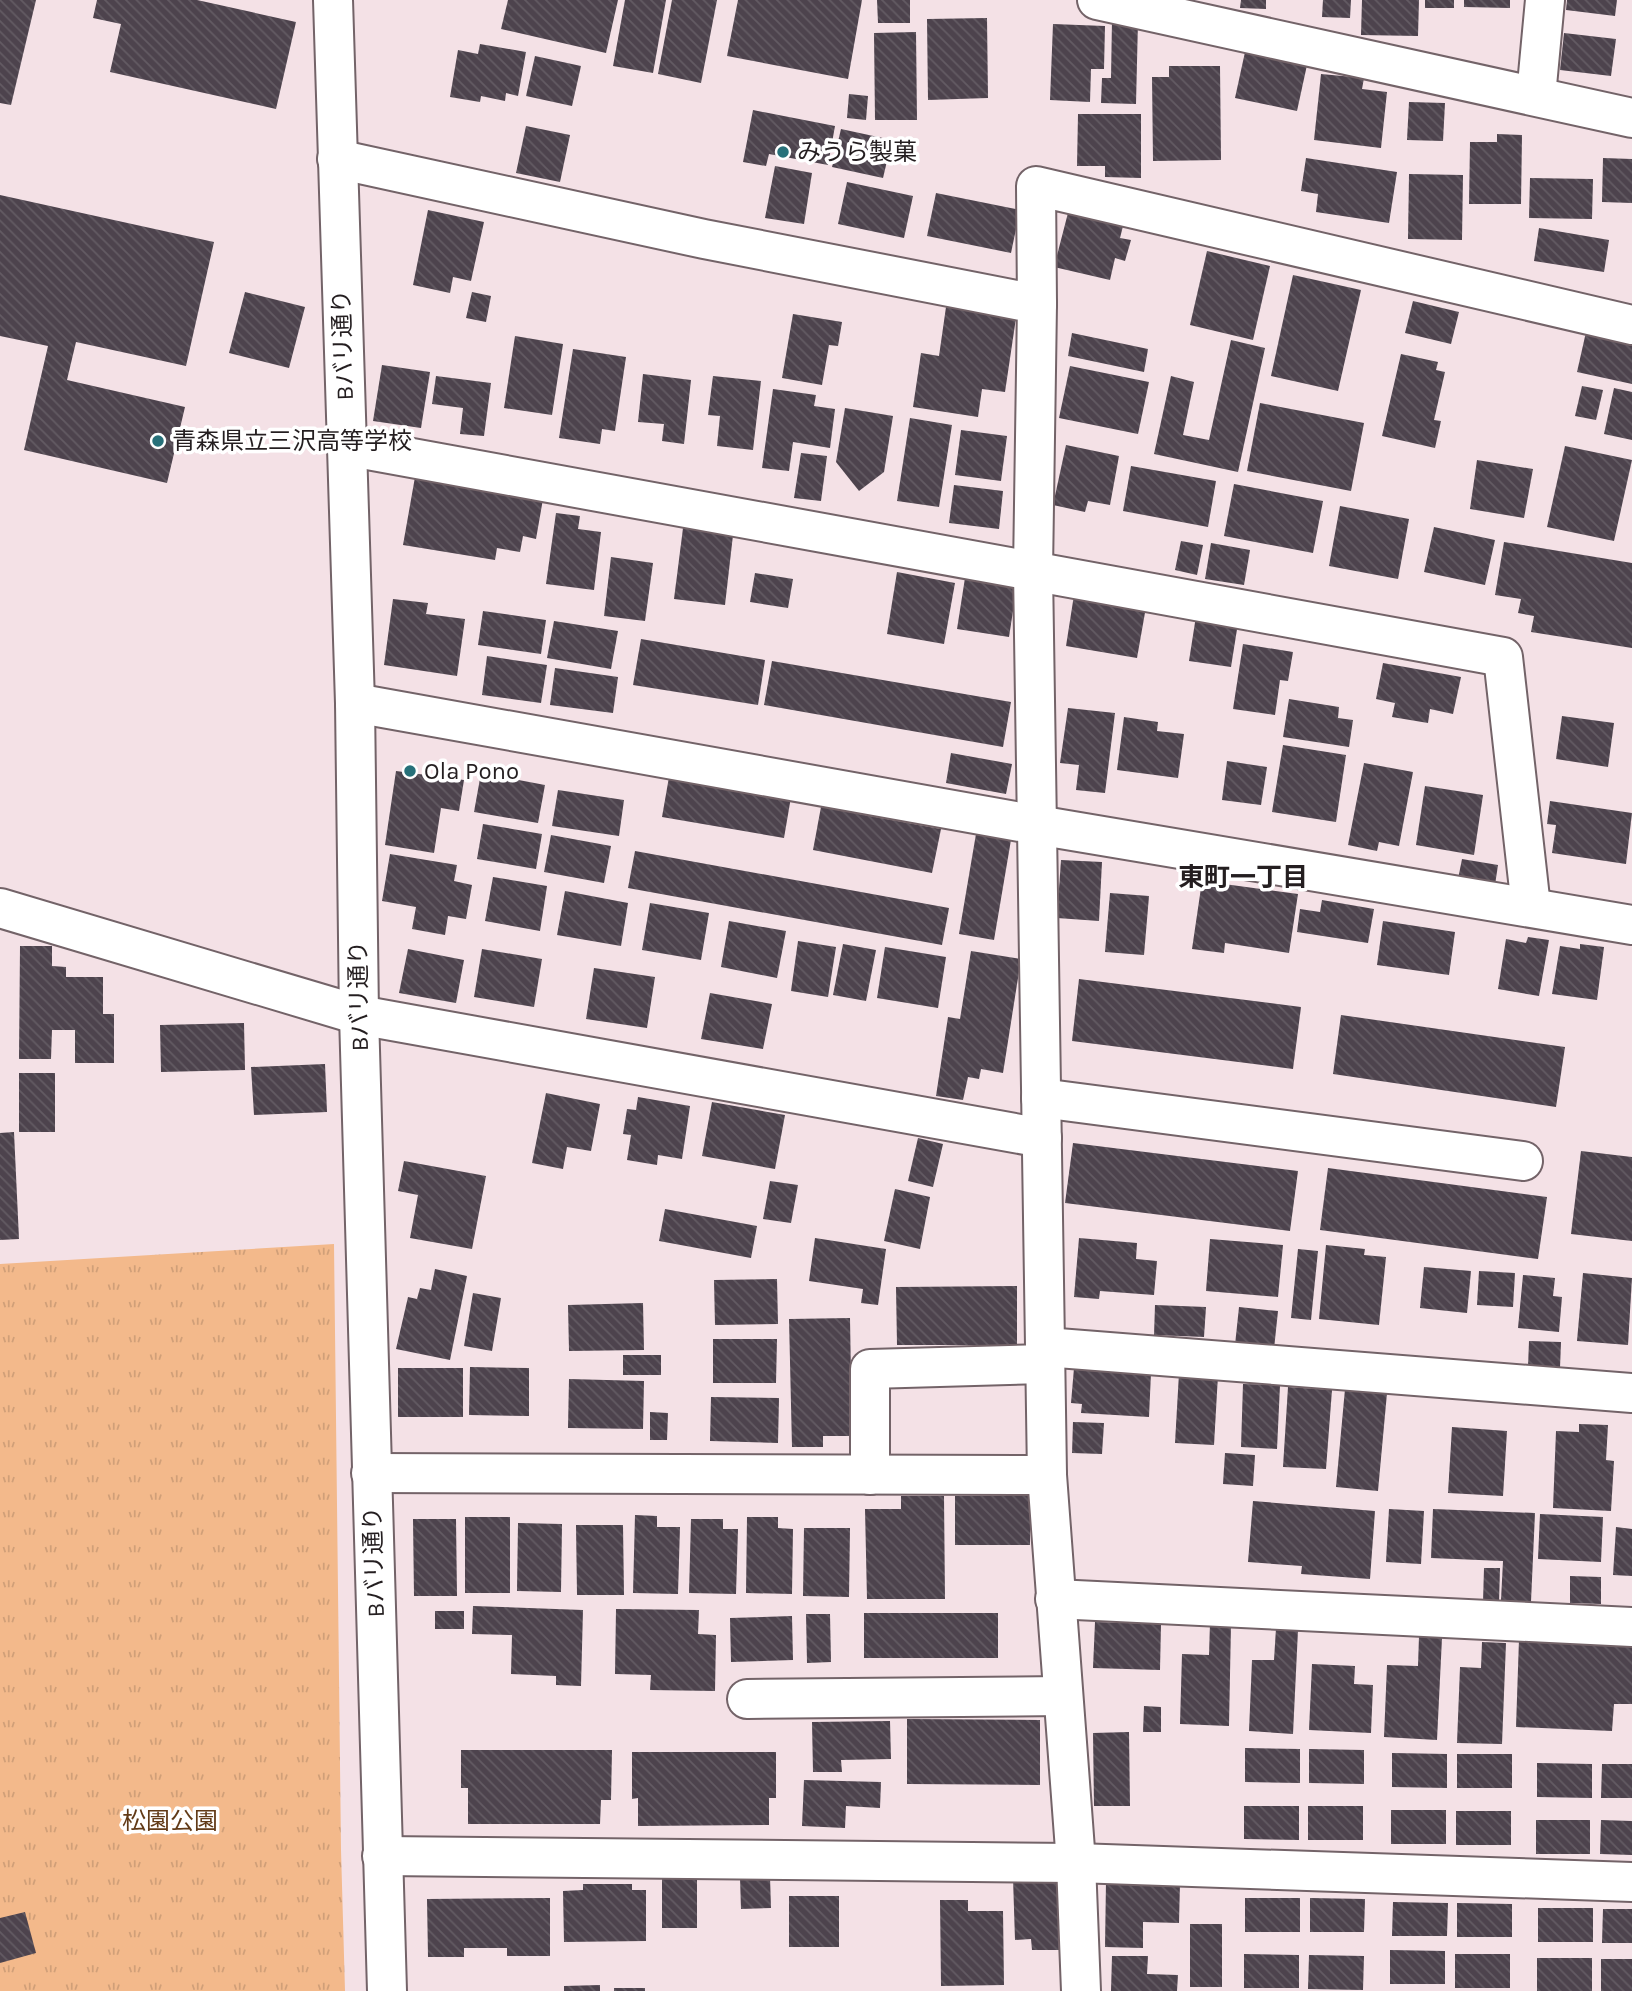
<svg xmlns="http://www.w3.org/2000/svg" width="1632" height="1991" font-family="Karla,'Noto Sans JP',sans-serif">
<defs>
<pattern id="grass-tufts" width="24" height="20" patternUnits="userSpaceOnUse" patternTransform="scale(1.75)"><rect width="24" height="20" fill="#f3b98b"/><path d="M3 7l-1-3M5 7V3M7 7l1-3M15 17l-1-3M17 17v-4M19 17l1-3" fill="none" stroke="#d09f78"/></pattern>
<pattern id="building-back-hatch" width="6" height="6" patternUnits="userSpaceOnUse" patternTransform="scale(1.75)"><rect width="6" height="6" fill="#4d434d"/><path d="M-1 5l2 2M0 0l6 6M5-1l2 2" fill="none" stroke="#635b63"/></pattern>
</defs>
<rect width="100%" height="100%" fill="#f4e1e6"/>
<path fill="url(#grass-tufts)" d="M334,1244L341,1850L345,1991H0V1264Z"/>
<g fill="url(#building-back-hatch)">
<path d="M0,0H36L11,105L0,103Z"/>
<path d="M97,0H197L296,22L276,109L110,72L121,24L93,18Z"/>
<path d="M508,0H618L606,53L501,29Z"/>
<path d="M625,0H666L653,73L613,66Z"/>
<path d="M672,0H717L701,83L658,74Z"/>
<path d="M738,0H862L848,79L727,56Z"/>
<path d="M877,0H910V23H878Z"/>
<path d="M1241,0H1266V9L1240,8Z"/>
<path d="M1323,0H1351L1350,18L1322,17Z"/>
<path d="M1362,0H1419L1418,36L1361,35Z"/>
<rect x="1425" y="0" width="29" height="8"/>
<path d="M1464,0H1510V8L1464,7Z"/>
<path d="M1567,0H1617L1615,16L1566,10Z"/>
<path d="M987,18L988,98L928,100L927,19Z"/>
<path d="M1112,20L1138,21L1136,104L1101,103L1102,78H1111Z"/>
<path d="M1053,24L1105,26L1104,69H1091L1090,102L1050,100Z"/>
<path d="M916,32L917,120H875L874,33Z"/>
<path d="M1564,33L1616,39L1611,76L1560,70Z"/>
<path d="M480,44L526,52L518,96L506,93L505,101L481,96L480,102L450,97L458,50L478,54Z"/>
<path d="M1245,52L1307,65L1297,111L1235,98Z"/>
<path d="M535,56L581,66L572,106L526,96Z"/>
<path d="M1169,66H1220L1221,160L1153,161L1152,77H1169Z"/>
<path d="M1321,74L1364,78L1362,89L1387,92L1381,148L1314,140Z"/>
<path d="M849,94L868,96L866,120L847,118Z"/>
<path d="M1409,102L1445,103L1443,141L1407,140Z"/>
<path d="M753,110L835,126L828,165L769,154L766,166L743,162Z"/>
<path d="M1078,114H1141V178L1105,177V166H1077Z"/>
<path d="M526,126L570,135L560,182L516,173Z"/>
<path d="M841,129L892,140L883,178L832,167Z"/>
<path d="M1497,134L1522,135L1521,204H1469L1470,142H1497Z"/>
<path d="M1306,158L1397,172L1389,223L1316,212L1318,194L1301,191Z"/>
<path d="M1603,158L1632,159V203L1602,202Z"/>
<path d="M775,166L812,173L804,224L765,218Z"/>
<path d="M1409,174L1463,175L1462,240L1408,239Z"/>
<path d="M1530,178L1593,179L1592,219L1529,218Z"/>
<path d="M847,182L913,196L904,238L838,224Z"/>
<path d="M936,193L1020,210L1011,253L927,236Z"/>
<path d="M0,195L214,242L186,366L76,342L67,380L185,407L167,483L24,450L48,346L0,336Z"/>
<path d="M1069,209L1124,222L1120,238L1131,240L1125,261L1115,258L1110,280L1054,267Z"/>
<path d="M428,210L484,222L471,281L453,277L450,293L413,285Z"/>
<path d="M1539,228L1609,240L1604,272L1534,261Z"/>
<path d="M1207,251L1270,266L1253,340L1190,325Z"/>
<path d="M1293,275L1361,290L1338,391L1271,376Z"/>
<path d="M245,292L305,307L289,368L229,353Z"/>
<path d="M472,292L491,296L486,322L466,318Z"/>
<path d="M1413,301L1459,312L1451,344L1405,333Z"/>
<path d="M946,307L1016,318L1005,392L982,389L978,417L913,407L921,353L939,356Z"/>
<path d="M793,314L842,322L838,346L829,345L822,385L782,378Z"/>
<path d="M1586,332L1632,342V384L1577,372Z"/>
<path d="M1072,333L1148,349L1144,372L1068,356Z"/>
<path d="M515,336L563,344L552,415L504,408Z"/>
<path d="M1231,340L1265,348L1238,472L1154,454L1171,376L1194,382L1183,435L1209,440Z"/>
<path d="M573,349L626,357L615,431L602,429L600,444L559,438Z"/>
<path d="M1401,354L1438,362L1436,370L1445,372L1434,420L1441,421L1435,448L1382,436Z"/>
<path d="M382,365L430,372L421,428L373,421Z"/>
<path d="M1070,366L1149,382L1138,434L1059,418Z"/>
<path d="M643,374L691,380L684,444L662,441L664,424L638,422Z"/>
<path d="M436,376L491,383L484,436L460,434L463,408L432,404Z"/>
<path d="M713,376L761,381L753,450L717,446L720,416L708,415Z"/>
<path d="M1582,386L1603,390L1596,420L1575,416Z"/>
<path d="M1614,388L1632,392V440L1604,434Z"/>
<path d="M773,389L816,395L814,406L835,409L830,448L793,442L789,471L762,468Z"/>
<path d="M1260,403L1364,423L1351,491L1247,471Z"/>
<path d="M845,408L893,416L884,472L859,491L836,462Z"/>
<path d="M910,418L952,425L939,507L897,501Z"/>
<path d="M961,430L1007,436L1001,481L955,475Z"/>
<path d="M1066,445L1119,456L1110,505L1088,501L1085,512L1053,505Z"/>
<path d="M1565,446L1632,460L1614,541L1547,527Z"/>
<path d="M801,453L827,456L821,501L794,498Z"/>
<path d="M1477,460L1533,469L1524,518L1470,509Z"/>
<path d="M1131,466L1216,481L1208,527L1123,511Z"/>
<path d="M415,477L543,499L536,539L523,536L520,552L497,548L495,560L403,545Z"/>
<path d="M1234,484L1323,501L1313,553L1224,536Z"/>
<path d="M954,485L1003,491L999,529L949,523Z"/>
<path d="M1340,506L1409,519L1398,579L1329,566Z"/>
<path d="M556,513L580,516L578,529L601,532L594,590L546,584Z"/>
<path d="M1434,527L1495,540L1485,585L1424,572Z"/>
<path d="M683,528L733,535L725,605L674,599Z"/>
<path d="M1181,541L1203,545L1197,575L1175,570Z"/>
<path d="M1504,542L1632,563V648L1531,632L1534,616L1518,613L1521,599L1495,595Z"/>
<path d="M1211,543L1250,550L1244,585L1205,579Z"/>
<path d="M611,557L653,563L645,621L604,616Z"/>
<path d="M897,572L955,583L944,644L887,634Z"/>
<path d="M755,573L793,579L788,608L750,602Z"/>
<path d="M965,578L1017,585L1009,637L957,629Z"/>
<path d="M1074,595L1146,607L1137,658L1066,646Z"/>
<path d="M393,599L428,603L426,614L465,619L457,676L384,665Z"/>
<path d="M483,611L546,620L541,654L478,645Z"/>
<path d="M1196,616L1238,623L1231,667L1189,661Z"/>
<path d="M554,621L618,631L611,669L547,658Z"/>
<path d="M641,639L765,660L758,705L633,685Z"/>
<path d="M1243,644L1293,652L1288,681L1280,680L1275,715L1233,709Z"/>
<path d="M487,656L547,665L541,703L482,695Z"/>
<path d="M772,661L1011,702L1003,747L764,705Z"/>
<path d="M1383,663L1461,677L1453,714L1430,709L1428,723L1392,717L1395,703L1376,699Z"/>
<path d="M555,668L618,677L613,713L550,705Z"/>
<path d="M1289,699L1339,707L1338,718L1353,720L1349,747L1283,737Z"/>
<path d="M1068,708L1115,713L1105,793L1076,790L1079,765L1060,763Z"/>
<path d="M1562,716L1614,723L1608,767L1556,759Z"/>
<path d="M1124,717L1158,722L1157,731L1184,734L1178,778L1117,770Z"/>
<path d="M1283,745L1346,755L1336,822L1272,812Z"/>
<path d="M951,753L1012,764L1006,794L946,783Z"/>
<path d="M1227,761L1267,767L1261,805L1222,800Z"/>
<path d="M1364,763L1413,772L1399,846L1379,842L1377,851L1348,845Z"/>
<path d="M396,771L464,780L459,811L441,808L434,853L385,845Z"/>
<path d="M481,773L545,785L538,823L474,812Z"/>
<path d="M669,777L791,797L784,838L662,817Z"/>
<path d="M1425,786L1483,795L1474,855L1416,845Z"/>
<path d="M558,790L624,800L619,836L552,826Z"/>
<path d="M1550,801L1632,813L1626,864L1552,853L1556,825L1547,824Z"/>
<path d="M821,807L941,829L932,873L813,850Z"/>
<path d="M483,824L542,834L536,869L477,859Z"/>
<path d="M977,828L1012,834L994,940L959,934Z"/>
<path d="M551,835L611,846L604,883L544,872Z"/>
<path d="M635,851L949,908L942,945L628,888Z"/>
<path d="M390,854L457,865L454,881L472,885L466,919L448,916L445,935L412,929L416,907L382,901Z"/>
<path d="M1462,859L1498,865L1495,885L1458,879Z"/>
<path d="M1061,860L1102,862L1099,921L1057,918Z"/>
<path d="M493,877L547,886L540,931L485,921Z"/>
<path d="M1202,881L1298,894L1289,953L1225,943L1224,953L1192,949Z"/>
<path d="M565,891L628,903L621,946L557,935Z"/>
<path d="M1110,893L1149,896L1144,955L1105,952Z"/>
<path d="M1322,900L1374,909L1368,943L1297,932L1300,909L1320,912Z"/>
<path d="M650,903L709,913L701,960L642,950Z"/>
<path d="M729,921L786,931L777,978L721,967Z"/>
<path d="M1383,921L1455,932L1449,975L1377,965Z"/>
<path d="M1528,937L1549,940L1539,996L1498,989L1506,939L1526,943Z"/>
<path d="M798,941L836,947L828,997L791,991Z"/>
<path d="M843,944L876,950L866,1001L833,995Z"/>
<path d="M1580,944L1604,947L1597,1000L1552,994L1560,946L1580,949Z"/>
<path d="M20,946H52V966L66,967V977H103V1014H114V1063H75V1030H52L51,1059H19Z"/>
<path d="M885,947L946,957L938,1008L877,998Z"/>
<path d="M408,949L464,960L456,1003L399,993Z"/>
<path d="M482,949L542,959L534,1007L474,997Z"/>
<path d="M971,951L1021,959L1003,1073L981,1069L979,1079L968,1077L963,1100L936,1096L948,1017L960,1019Z"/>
<path d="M594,968L655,977L647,1028L586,1019Z"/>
<path d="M1079,979L1301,1007L1293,1069L1072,1041Z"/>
<path d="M710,993L772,1004L763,1049L701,1039Z"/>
<path d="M1341,1015L1565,1047L1556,1107L1333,1074Z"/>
<path d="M244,1023L245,1070L161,1072L160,1025Z"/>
<path d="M325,1064L327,1112L254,1115L251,1067Z"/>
<rect x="19" y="1073" width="36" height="59"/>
<path d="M546,1093L600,1104L591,1151L567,1147L563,1169L532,1163Z"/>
<path d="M638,1097L690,1106L682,1159L658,1155L657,1165L627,1160L631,1135L623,1134L627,1109L636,1110Z"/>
<path d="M712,1102L785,1115L775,1169L702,1156Z"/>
<path d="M14,1132L19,1239L0,1240V1133Z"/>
<path d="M918,1138L943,1144L933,1187L908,1181Z"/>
<path d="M1073,1143L1298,1171L1290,1231L1065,1203Z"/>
<path d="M1581,1151L1632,1157V1241L1571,1234Z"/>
<path d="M404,1161L486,1176L472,1249L410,1238L418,1195L398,1191Z"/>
<path d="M1328,1168L1547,1197L1538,1259L1320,1230Z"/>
<path d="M770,1181L798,1185L791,1223L763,1219Z"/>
<path d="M895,1189L930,1197L920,1249L884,1241Z"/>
<path d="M665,1209L757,1226L751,1258L659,1241Z"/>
<path d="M815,1238L886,1249L878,1305L861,1303L863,1289L809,1281Z"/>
<path d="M1079,1238L1137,1243L1136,1259L1157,1261L1154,1295L1100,1291L1099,1299L1074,1297Z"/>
<path d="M1210,1239L1283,1245L1278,1297L1206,1291Z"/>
<path d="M1326,1245L1365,1249L1364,1255L1386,1257L1379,1325L1319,1319Z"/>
<path d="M1298,1249L1318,1251L1311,1320L1291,1318Z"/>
<path d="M1424,1267L1471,1271L1467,1313L1420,1308Z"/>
<path d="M435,1269L467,1276L450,1360L396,1349L408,1297L417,1299L420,1288L431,1290Z"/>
<path d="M1479,1271L1515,1273L1513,1307L1477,1305Z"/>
<path d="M1583,1273L1632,1278L1628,1345L1577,1341Z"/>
<path d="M1523,1275L1555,1278L1553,1296L1562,1297L1559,1332L1518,1328Z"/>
<path d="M777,1279L778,1324L715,1325L714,1280Z"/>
<path d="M1017,1286V1345H897L896,1287Z"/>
<path d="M473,1293L501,1298L492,1351L464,1346Z"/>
<path d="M643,1303L644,1350L569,1351L568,1305Z"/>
<path d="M1155,1305L1206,1307L1204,1337L1154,1335Z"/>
<path d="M1239,1307L1278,1311L1274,1349L1235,1345Z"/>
<path d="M850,1318L852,1436H823V1447H792L789,1319Z"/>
<path d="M713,1339H777L776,1383H713Z"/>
<path d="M1529,1341L1561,1342L1560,1368L1528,1367Z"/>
<rect x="623" y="1355" width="38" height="20"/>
<path d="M470,1367L529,1368V1416L469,1415Z"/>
<rect x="398" y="1368" width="65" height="49"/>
<path d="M1074,1368L1151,1373L1149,1417L1081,1413L1082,1404L1071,1403Z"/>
<path d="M1179,1373L1218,1375L1214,1445L1175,1443Z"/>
<path d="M569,1379L644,1381L643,1429L568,1428Z"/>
<path d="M1243,1384L1280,1385L1277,1449L1241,1447Z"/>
<path d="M1288,1387L1332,1390L1326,1469L1283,1467Z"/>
<path d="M1345,1389L1387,1393L1378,1491L1336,1487Z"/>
<path d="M711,1397L779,1398L778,1443L710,1441Z"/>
<path d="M650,1412L668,1413L667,1440H650Z"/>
<path d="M1073,1422L1104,1423L1102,1454L1072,1453Z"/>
<path d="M1579,1424L1608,1425L1606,1460L1614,1461L1611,1511L1553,1508L1556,1431L1579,1432Z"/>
<path d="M1452,1427L1507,1431L1503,1496L1448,1493Z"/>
<path d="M1225,1453L1255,1455L1253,1486L1223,1484Z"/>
<path d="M901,1496H944L945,1599H867L865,1509H901Z"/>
<rect x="955" y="1496" width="75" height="49"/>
<path d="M1253,1501L1375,1511L1370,1579L1301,1574L1302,1566L1248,1562Z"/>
<path d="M1389,1509L1424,1511L1421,1564L1386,1562Z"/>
<path d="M1433,1509L1535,1513L1531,1602L1501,1600L1503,1561L1431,1558Z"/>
<path d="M1540,1514L1603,1517L1601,1562L1538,1559Z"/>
<path d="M635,1515L657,1516V1527H680L678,1594L633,1593Z"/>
<rect x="465" y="1517" width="45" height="76"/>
<path d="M747,1517H778V1528L793,1529L792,1594L746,1593Z"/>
<path d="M413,1519H456L457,1596H414Z"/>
<path d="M691,1519H723V1529H738L736,1594L689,1593Z"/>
<path d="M518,1523L562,1524L561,1592L517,1591Z"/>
<path d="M576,1525H623L624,1595H577Z"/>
<path d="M1616,1527L1632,1529V1576L1613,1575Z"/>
<path d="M804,1528H850L849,1597L803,1596Z"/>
<path d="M1484,1568H1500L1499,1603L1483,1602Z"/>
<path d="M1570,1576L1601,1577V1604L1570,1603Z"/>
<path d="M473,1606L583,1610L581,1686L556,1685V1676L511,1674L512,1635L472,1634Z"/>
<path d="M616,1609L699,1610L698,1634L716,1635L715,1691L650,1690L651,1675L615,1674Z"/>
<rect x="435" y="1611" width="29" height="18"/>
<rect x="864" y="1613" width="134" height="45"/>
<path d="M806,1614H830L831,1662L807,1663Z"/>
<path d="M792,1616L793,1660L731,1662L730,1618Z"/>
<path d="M1095,1622L1161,1624L1160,1670L1093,1668Z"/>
<path d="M1210,1623L1231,1624L1229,1726L1180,1724L1182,1654L1209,1655Z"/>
<path d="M1276,1628L1298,1630L1293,1734L1249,1731L1252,1660H1274Z"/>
<path d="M1419,1636L1442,1638L1437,1740L1384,1737L1387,1665L1418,1666Z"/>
<path d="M1519,1639L1632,1643V1704H1614L1612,1731L1516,1727Z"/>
<path d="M1482,1642L1506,1643L1502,1744L1457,1743L1460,1667L1481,1668Z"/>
<path d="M1312,1664L1355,1666L1354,1684L1373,1685L1371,1733L1309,1730Z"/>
<path d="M1144,1706L1161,1707V1732H1143Z"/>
<path d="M907,1719L1040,1720V1785L907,1784Z"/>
<path d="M890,1721L891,1759L841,1760L842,1772H813L812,1722Z"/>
<path d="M1129,1732L1130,1806H1094L1093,1733Z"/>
<path d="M1245,1748L1300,1749V1783L1245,1782Z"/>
<path d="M1309,1749L1364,1750V1784L1309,1783Z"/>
<path d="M461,1750H612L611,1800H601L600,1824H468V1788H461Z"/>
<path d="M632,1752H776V1798H769V1825L638,1826V1798L632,1799Z"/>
<path d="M1392,1753L1447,1754V1788L1392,1787Z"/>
<rect x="1457" y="1754" width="55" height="34"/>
<path d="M1537,1763L1592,1764V1798L1537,1797Z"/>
<path d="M1602,1764H1632V1798H1601Z"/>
<path d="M804,1780L881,1782L880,1808L846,1806L845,1828L802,1826Z"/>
<path d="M1244,1806H1299V1840L1244,1839Z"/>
<rect x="1308" y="1806" width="55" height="34"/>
<rect x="1391" y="1810" width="55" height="34"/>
<rect x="1456" y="1811" width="55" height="34"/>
<rect x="1536" y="1820" width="54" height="34"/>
<path d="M1601,1820L1632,1821V1855L1600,1854Z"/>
<path d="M770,1877L771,1908L741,1909L740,1878Z"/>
<path d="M1057,1877L1059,1950H1032L1031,1939L1015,1940L1013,1878Z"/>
<rect x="662" y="1879" width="35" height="49"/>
<path d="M1106,1881L1180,1883L1179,1923L1143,1922V1948L1105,1947Z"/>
<path d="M583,1884H632V1890H646V1941L564,1942L563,1891L583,1890Z"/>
<rect x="789" y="1896" width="50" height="51"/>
<path d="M550,1898V1956H507V1948H464V1957H428L427,1899Z"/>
<rect x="1245" y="1898" width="55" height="34"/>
<path d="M1310,1898L1365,1899L1364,1932H1310Z"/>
<path d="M940,1900H968V1911H1003L1004,1985L941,1986Z"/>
<path d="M1393,1902L1448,1903L1447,1936H1392Z"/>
<path d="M1457,1903L1512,1904V1937H1457Z"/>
<rect x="1538" y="1908" width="55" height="34"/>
<path d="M1603,1909H1632V1943H1602Z"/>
<path d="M25,1912L36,1953L0,1963V1918Z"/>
<rect x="1190" y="1924" width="32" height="63"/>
<path d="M1390,1950L1445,1951V1984H1390Z"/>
<path d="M1244,1954L1299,1955V1988H1244Z"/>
<rect x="1455" y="1954" width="55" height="34"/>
<path d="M1309,1955L1364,1956L1363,1990L1308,1989Z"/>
<path d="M1112,1956H1148L1147,1974L1178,1975L1177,1991H1111Z"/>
<rect x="1537" y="1958" width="55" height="33"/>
<rect x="1601" y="1959" width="31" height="32"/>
<path d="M600,1985V1991H564V1986Z"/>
<rect x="614" y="1988" width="31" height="3"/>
</g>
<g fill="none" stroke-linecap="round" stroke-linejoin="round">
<defs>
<g id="minor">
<path d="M333,0L355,703L359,1015L387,1991"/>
<path d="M1097,0L1632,118"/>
<path d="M1536,96L1545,0"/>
<path d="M337,159L704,239L1037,304"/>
<path d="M346,446L1503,657L1531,907"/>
<path d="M355,703L1037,825L1632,925"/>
<path d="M0,908L359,1015L1042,1138"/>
<path d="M1041,1098L1523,1161"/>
<path d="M1045,1347L1632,1393"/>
<path d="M371,1473L1047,1475"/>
<path d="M870,1475V1369L1045,1364"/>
<path d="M1055,1599L1632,1627"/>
<path d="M747,1699L1063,1696"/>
<path d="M382,1856L1076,1863L1632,1882"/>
<path d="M1081,1991L1076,1863L1047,1475L1033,571L1037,304L1036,186L1632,325"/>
</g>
</defs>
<use href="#minor" stroke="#736368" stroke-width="42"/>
<use href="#minor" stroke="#fff" stroke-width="38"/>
</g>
<g fill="#277079" stroke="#fff" stroke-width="2.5">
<circle cx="783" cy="152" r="7"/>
<circle cx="158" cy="441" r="7"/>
<circle cx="410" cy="771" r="7"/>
</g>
<g text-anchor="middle" stroke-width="7" stroke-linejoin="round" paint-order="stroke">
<g font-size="24" fill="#241e20" stroke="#fff" text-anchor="start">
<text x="797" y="160">みうら製菓</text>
<text x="172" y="449">青森県立三沢高等学校</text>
<text x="424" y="779">Ola Pono</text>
</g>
<g font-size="24" fill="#241e20" stroke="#fff">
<text transform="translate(343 345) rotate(-92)" y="8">Bバリ通り</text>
<text transform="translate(359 996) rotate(-91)" y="8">Bバリ通り</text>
<text transform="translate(374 1562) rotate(-92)" y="8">Bバリ通り</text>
</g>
<g font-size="24" fill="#613a17" stroke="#fff">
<text x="170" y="1829">松園公園</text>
</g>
<g font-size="26" font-weight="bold" fill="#241e20" stroke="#fff">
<text x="1243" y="886">東町一丁目</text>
</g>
</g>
</svg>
